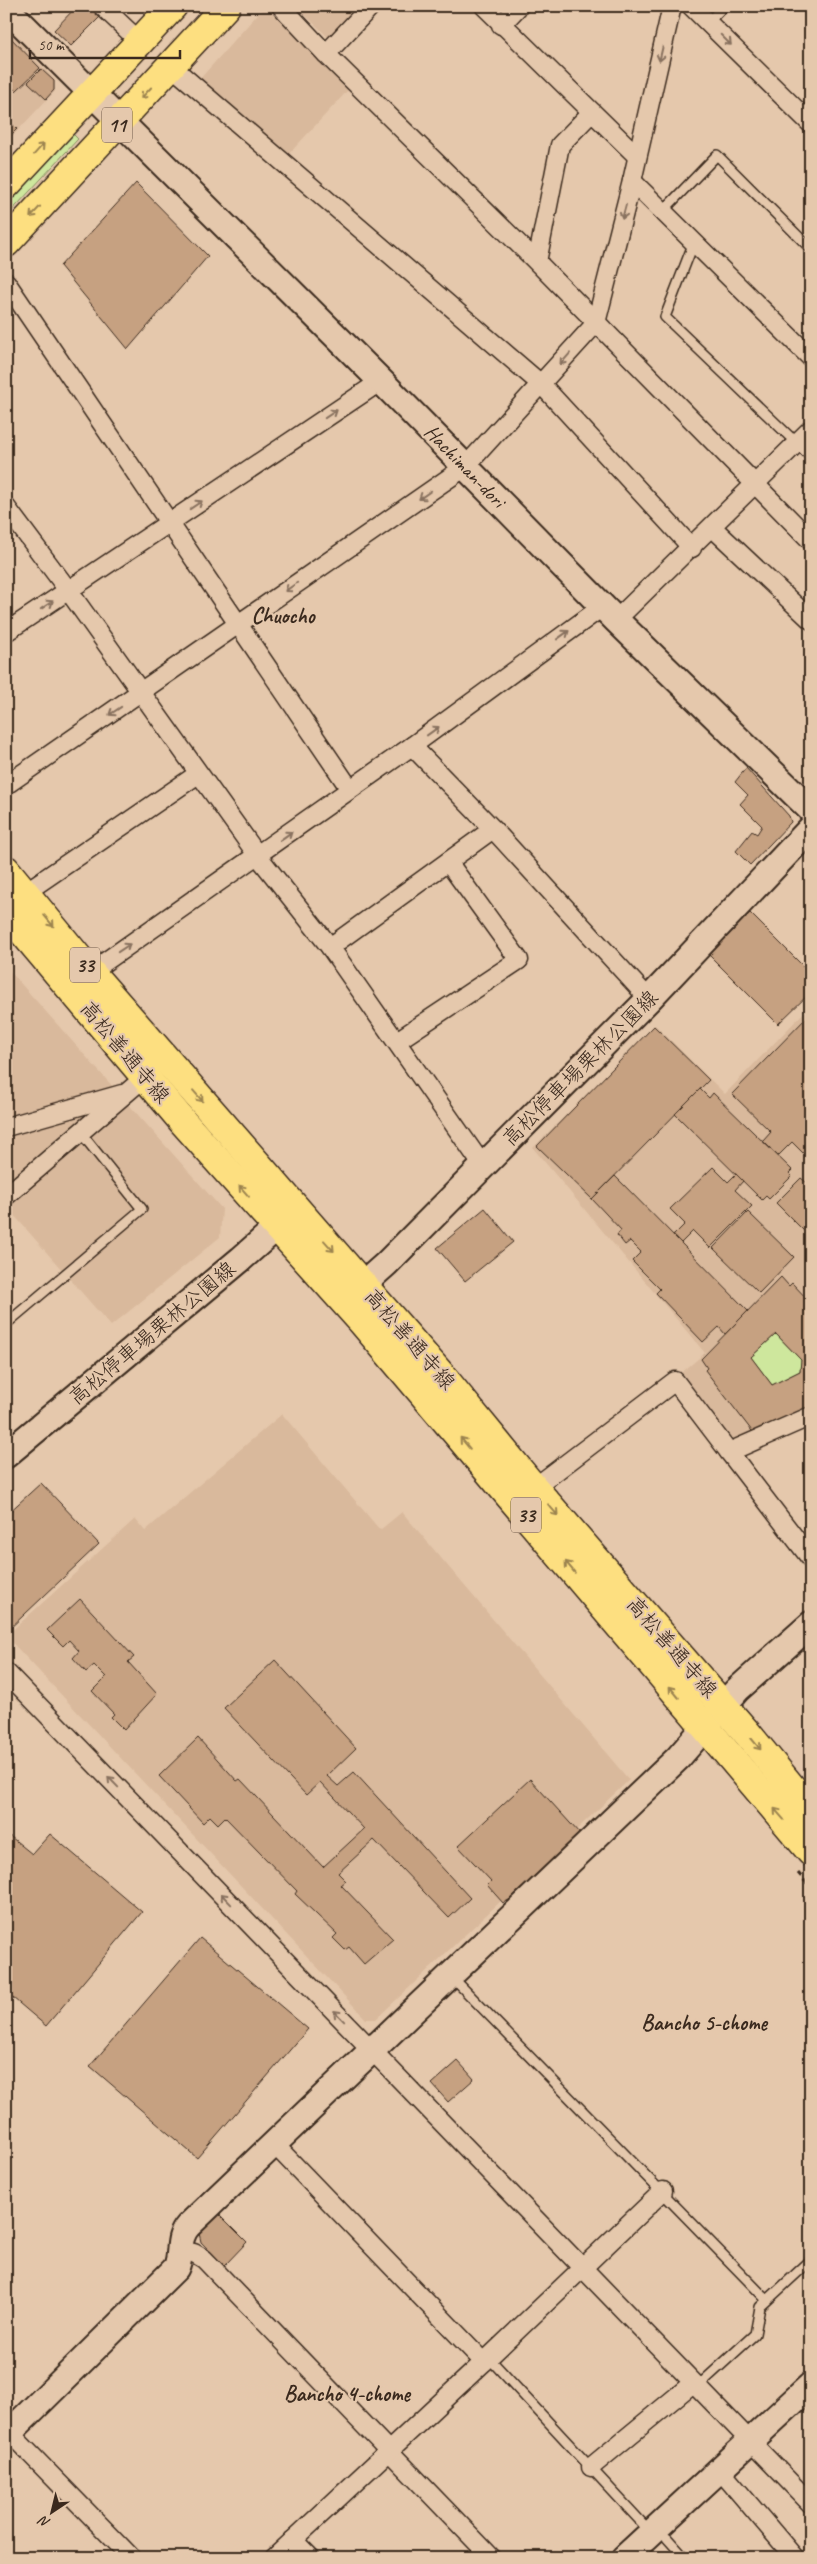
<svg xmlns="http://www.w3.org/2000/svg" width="817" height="2564" font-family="Caveat,'Klee One',sans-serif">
<rect width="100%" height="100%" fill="#e5c8ac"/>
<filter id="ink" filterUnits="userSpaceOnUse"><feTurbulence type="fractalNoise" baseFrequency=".02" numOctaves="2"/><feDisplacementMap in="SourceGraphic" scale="10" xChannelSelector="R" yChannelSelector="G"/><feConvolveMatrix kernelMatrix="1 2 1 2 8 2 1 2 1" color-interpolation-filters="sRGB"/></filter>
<g filter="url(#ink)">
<g fill="#d9b99c">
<path d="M265,6L350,88L287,156L198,81Z"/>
<path d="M296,6H364L332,41Z"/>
<path d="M6,28L55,80V91L6,143Z"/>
<path d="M6,967L222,1209L220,1237L111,1326L6,1206Z"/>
<path d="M811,1005V1414L747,1442L730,1438L680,1374L705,1353L533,1148L655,1025L725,1094Z"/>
<path d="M282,1414L380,1530L402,1512L629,1780L376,2019H366L6,1636L135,1519L145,1531Z"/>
</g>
<g fill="#cee79d" stroke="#84885e">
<path d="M72,133L78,139L6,217V203Z"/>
<path d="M776,1334L801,1360L800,1371L772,1385L751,1357Z"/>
</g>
<g fill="#c6a181" stroke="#3b2a1e" fill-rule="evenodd">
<path d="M77,6H89L100,17L71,46L54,30Z"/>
<path d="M111,6H130L121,16Z"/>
<path d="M6,33L40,68L16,91L6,81Z"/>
<path d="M41,69L54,81V90L46,99L28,82Z"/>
<path d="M6,118L17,129L6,140Z"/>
<path d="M136,183L208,256L128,349L60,266Z"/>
<path d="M746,768L789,816L791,822L750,865L736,851L752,831L757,834L762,826L740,804L748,795L735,782Z"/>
<path d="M750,913L811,974V992L778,1024L709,955Z"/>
<path d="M811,1013V1161L792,1142L778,1156L763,1141L771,1132L732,1094Z"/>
<path d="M654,1026L709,1080L592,1199L537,1146Z"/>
<path d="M700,1089L709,1098L713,1093L792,1170L789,1173L792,1176L769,1199L766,1196L762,1200L675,1114Z"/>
<path d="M713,1167L728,1182L736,1174L743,1181L735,1190L752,1206L710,1248L693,1231L681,1243L673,1236L685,1224L670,1209Z"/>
<path d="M615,1176L748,1311L725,1334L719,1327L703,1342L656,1293L660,1289L632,1261L641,1252L630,1241L625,1245L617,1235L621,1230L592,1199Z"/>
<path d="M801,1178L811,1186V1238L776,1203Z"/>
<path d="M485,1208L513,1242L465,1281L437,1248Z"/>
<path d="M748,1212L794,1257L759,1293L713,1248Z"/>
<path d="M781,1277L789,1286L792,1283L811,1303V1410L755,1435L705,1370L707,1368L701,1359ZM776,1334L801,1360L800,1371L772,1385L751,1357Z"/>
<path d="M41,1483L99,1544L6,1632V1515Z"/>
<path d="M80,1599L134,1657L128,1662L157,1694L124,1730L111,1717L114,1714L92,1691L106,1677L94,1665L86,1672L73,1658L79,1651L69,1640L63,1646L47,1630Z"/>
<path d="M275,1660L356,1748L327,1776L338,1786L354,1772L470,1898L449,1918L374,1840L338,1873L346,1881L341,1885L393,1939L364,1964L349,1947L345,1950L333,1938L337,1934L295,1894L297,1891L225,1817L218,1824L210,1816L203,1823L159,1776L198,1738L237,1781L240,1779L323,1867L364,1829L320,1782L306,1795L224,1708Z"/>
<path d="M530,1779L580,1834L509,1900L503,1903L487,1885L491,1881L458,1846Z"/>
<path d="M6,1833L32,1854L50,1834L142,1912L46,2026L6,1992Z"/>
<path d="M200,1938L308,2029L197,2158L90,2066Z"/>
<path d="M458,2061L474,2079L448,2102L432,2084Z"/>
<path d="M218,2213L247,2242L224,2266L201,2242L199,2233Z"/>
</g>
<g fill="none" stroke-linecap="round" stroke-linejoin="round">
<defs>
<g id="lane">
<path d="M708,22L724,6"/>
<path d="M663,211L717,155L811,249"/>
<path d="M694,242L665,317L811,457"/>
<path d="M6,1324L142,1209L81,1133"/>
<path d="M451,1976L767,2300"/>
<path d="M489,2358L644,2525"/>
<path d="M697,2387L755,2334L760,2307L811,2260"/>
<path d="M667,2538L685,2558"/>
</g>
<g id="street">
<path d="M102,6L140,42"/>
<path d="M281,6L326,54L537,262L811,541"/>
<path d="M484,6L637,156"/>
<path d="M691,6L811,124"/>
<path d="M501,25L519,6"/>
<path d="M326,54L371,6"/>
<path d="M171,66L542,385L692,548"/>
<path d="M632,181L811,358"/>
<path d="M537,262L560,145L592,112"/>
<path d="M6,282L350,789"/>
<path d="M6,507L68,590L258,856L330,947L483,1166"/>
<path d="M713,528L811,620"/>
<path d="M616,620L811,429"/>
<path d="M6,632L381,381"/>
<path d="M412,746L493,829L649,999"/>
<path d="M6,785L465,467L596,323L632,181L672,6"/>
<path d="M17,898L198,774"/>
<path d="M330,947L493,829"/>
<path d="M82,978L412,746L602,607"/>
<path d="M397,1041L519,960L448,862"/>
<path d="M6,1127L122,1094"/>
<path d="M6,1196L152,1071"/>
<path d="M729,1452L811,1559"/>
<path d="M534,1488L675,1381L729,1452L811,1416"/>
<path d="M6,1672L811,2504"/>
<path d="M274,2144L484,2362"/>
<path d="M179,2250L194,2253L204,2259L492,2558"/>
<path d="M6,2429L132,2558"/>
<path d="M591,2467L693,2383"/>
<path d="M720,2470L795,2558"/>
<path d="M293,2540L311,2558"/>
<path d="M274,2558L484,2362L663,2191"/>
</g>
<g id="secondary">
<path d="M6,8L381,381L616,620L811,810"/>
<path d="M348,1298L386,1264L649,999L811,828"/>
<path d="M6,1455L241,1259L293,1213"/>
<path d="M6,2436L176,2268C183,2254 176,2239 188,2226L678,1758L737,1690L811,1624"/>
<path d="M624,2558L811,2385"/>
</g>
<g id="primary">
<path d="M6,870L90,972L443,1377L534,1488L747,1733L811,1811"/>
<path d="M6,912L184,1123L363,1323L811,1852"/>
</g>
<g id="highway">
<path d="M6,185L173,6"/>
<path d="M6,243L226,6"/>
</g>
</defs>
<use href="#lane" stroke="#3b2a1e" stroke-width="12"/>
<use href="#street" stroke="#3b2a1e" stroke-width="21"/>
<use href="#secondary" stroke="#3b2a1e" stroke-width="29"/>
<use href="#primary" stroke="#3b2a1e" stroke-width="31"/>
<use href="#highway" stroke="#3b2a1e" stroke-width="31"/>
<path stroke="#3b2a1e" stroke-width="3" stroke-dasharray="5 4" stroke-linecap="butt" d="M798,1873L811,1888"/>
<use href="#lane" stroke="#e5c8ac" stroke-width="9"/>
<use href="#street" stroke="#e5c8ac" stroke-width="18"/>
<use href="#secondary" stroke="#e5c8ac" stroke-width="25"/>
<use href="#primary" stroke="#fddf80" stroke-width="28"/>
<use href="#highway" stroke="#fddf80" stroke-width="28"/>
</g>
<defs><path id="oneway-shaft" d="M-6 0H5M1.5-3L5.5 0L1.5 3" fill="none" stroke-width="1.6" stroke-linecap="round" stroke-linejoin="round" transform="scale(1.25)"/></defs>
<g stroke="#88715e">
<use href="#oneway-shaft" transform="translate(726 40) rotate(45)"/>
<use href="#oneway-shaft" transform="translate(661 54) rotate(103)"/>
<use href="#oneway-shaft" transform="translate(624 212) rotate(105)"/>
<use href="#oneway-shaft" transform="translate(565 359) rotate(131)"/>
<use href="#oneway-shaft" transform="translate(331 414) rotate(-34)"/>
<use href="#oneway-shaft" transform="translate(425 495) rotate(145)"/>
<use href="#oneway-shaft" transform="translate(196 505) rotate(-34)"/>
<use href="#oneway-shaft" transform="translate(291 587) rotate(145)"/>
<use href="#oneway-shaft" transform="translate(47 605) rotate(-34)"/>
<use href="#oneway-shaft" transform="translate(563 635) rotate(-36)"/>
<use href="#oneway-shaft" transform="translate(115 711) rotate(146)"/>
<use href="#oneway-shaft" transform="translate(433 731) rotate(-36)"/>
<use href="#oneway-shaft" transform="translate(286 836) rotate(-36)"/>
<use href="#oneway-shaft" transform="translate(124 948) rotate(-34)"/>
<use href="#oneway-shaft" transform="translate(113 1782) rotate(-134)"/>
<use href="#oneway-shaft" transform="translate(226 1899) rotate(-134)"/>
<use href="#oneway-shaft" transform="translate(339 2016) rotate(-134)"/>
</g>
<g stroke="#9c844f">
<use href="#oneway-shaft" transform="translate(146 93) rotate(133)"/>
<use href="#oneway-shaft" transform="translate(39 149) rotate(-48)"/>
<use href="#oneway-shaft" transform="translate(35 212) rotate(133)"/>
<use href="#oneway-shaft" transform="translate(49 921) rotate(50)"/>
<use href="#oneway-shaft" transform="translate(198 1096) rotate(49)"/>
<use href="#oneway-shaft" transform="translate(244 1191) rotate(-131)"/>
<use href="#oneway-shaft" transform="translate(329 1246) rotate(48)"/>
<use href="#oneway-shaft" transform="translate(465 1443) rotate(-130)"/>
<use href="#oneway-shaft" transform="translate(553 1510) rotate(49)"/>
<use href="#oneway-shaft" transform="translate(570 1567) rotate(-130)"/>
<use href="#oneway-shaft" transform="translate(674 1692) rotate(-130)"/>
<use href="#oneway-shaft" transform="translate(756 1744) rotate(50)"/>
<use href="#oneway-shaft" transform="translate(779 1814) rotate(-131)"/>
</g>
</g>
<g text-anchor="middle" stroke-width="4.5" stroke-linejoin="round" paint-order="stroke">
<g fill="#e5c8ac" stroke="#6e5949" stroke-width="1">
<rect x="102" y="107.5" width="30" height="35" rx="4"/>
<rect x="70" y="947.5" width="30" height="35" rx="4"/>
<rect x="511" y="1497.5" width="30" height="35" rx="4"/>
</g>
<g font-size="20" font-weight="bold" fill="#3b2a1e">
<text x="117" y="132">11</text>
<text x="85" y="972">33</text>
<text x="526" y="1522">33</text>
</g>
<g font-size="21" fill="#3b2a1e" stroke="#e5c8ac">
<text transform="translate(465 466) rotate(46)" y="7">Hachiman-dori</text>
<text transform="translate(125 1052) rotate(50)" y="7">高松善通寺線</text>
<text transform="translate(580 1068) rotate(-45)" y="7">高松停車場栗林公園線</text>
<text transform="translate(152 1333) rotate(-40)" y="7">高松停車場栗林公園線</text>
<text transform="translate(410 1339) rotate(49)" y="7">高松善通寺線</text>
<text transform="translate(672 1647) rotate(49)" y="7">高松善通寺線</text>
</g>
<g font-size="22" font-weight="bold" fill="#3b2a1e" stroke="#e5c8ac">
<text x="283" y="623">Chuocho</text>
<text x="704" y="2030">Bancho 5-chome</text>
<text x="347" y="2401">Bancho 4-chome</text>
</g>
</g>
<rect width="817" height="2564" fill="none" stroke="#e5c8ac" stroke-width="25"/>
<rect x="12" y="12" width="792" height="2539" fill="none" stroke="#3b2a1e" stroke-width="2" filter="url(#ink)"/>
<g transform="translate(52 2512) rotate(215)" stroke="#e5c8ac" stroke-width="4" paint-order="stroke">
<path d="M0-4L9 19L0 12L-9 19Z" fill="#3b2a1e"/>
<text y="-8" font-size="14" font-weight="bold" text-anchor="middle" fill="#3b2a1e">N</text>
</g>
<path d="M30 50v8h150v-8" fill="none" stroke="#3b2a1e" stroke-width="2.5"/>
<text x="38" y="50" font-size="15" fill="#3b2a1e" stroke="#e5c8ac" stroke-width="4" paint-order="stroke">50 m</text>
</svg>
